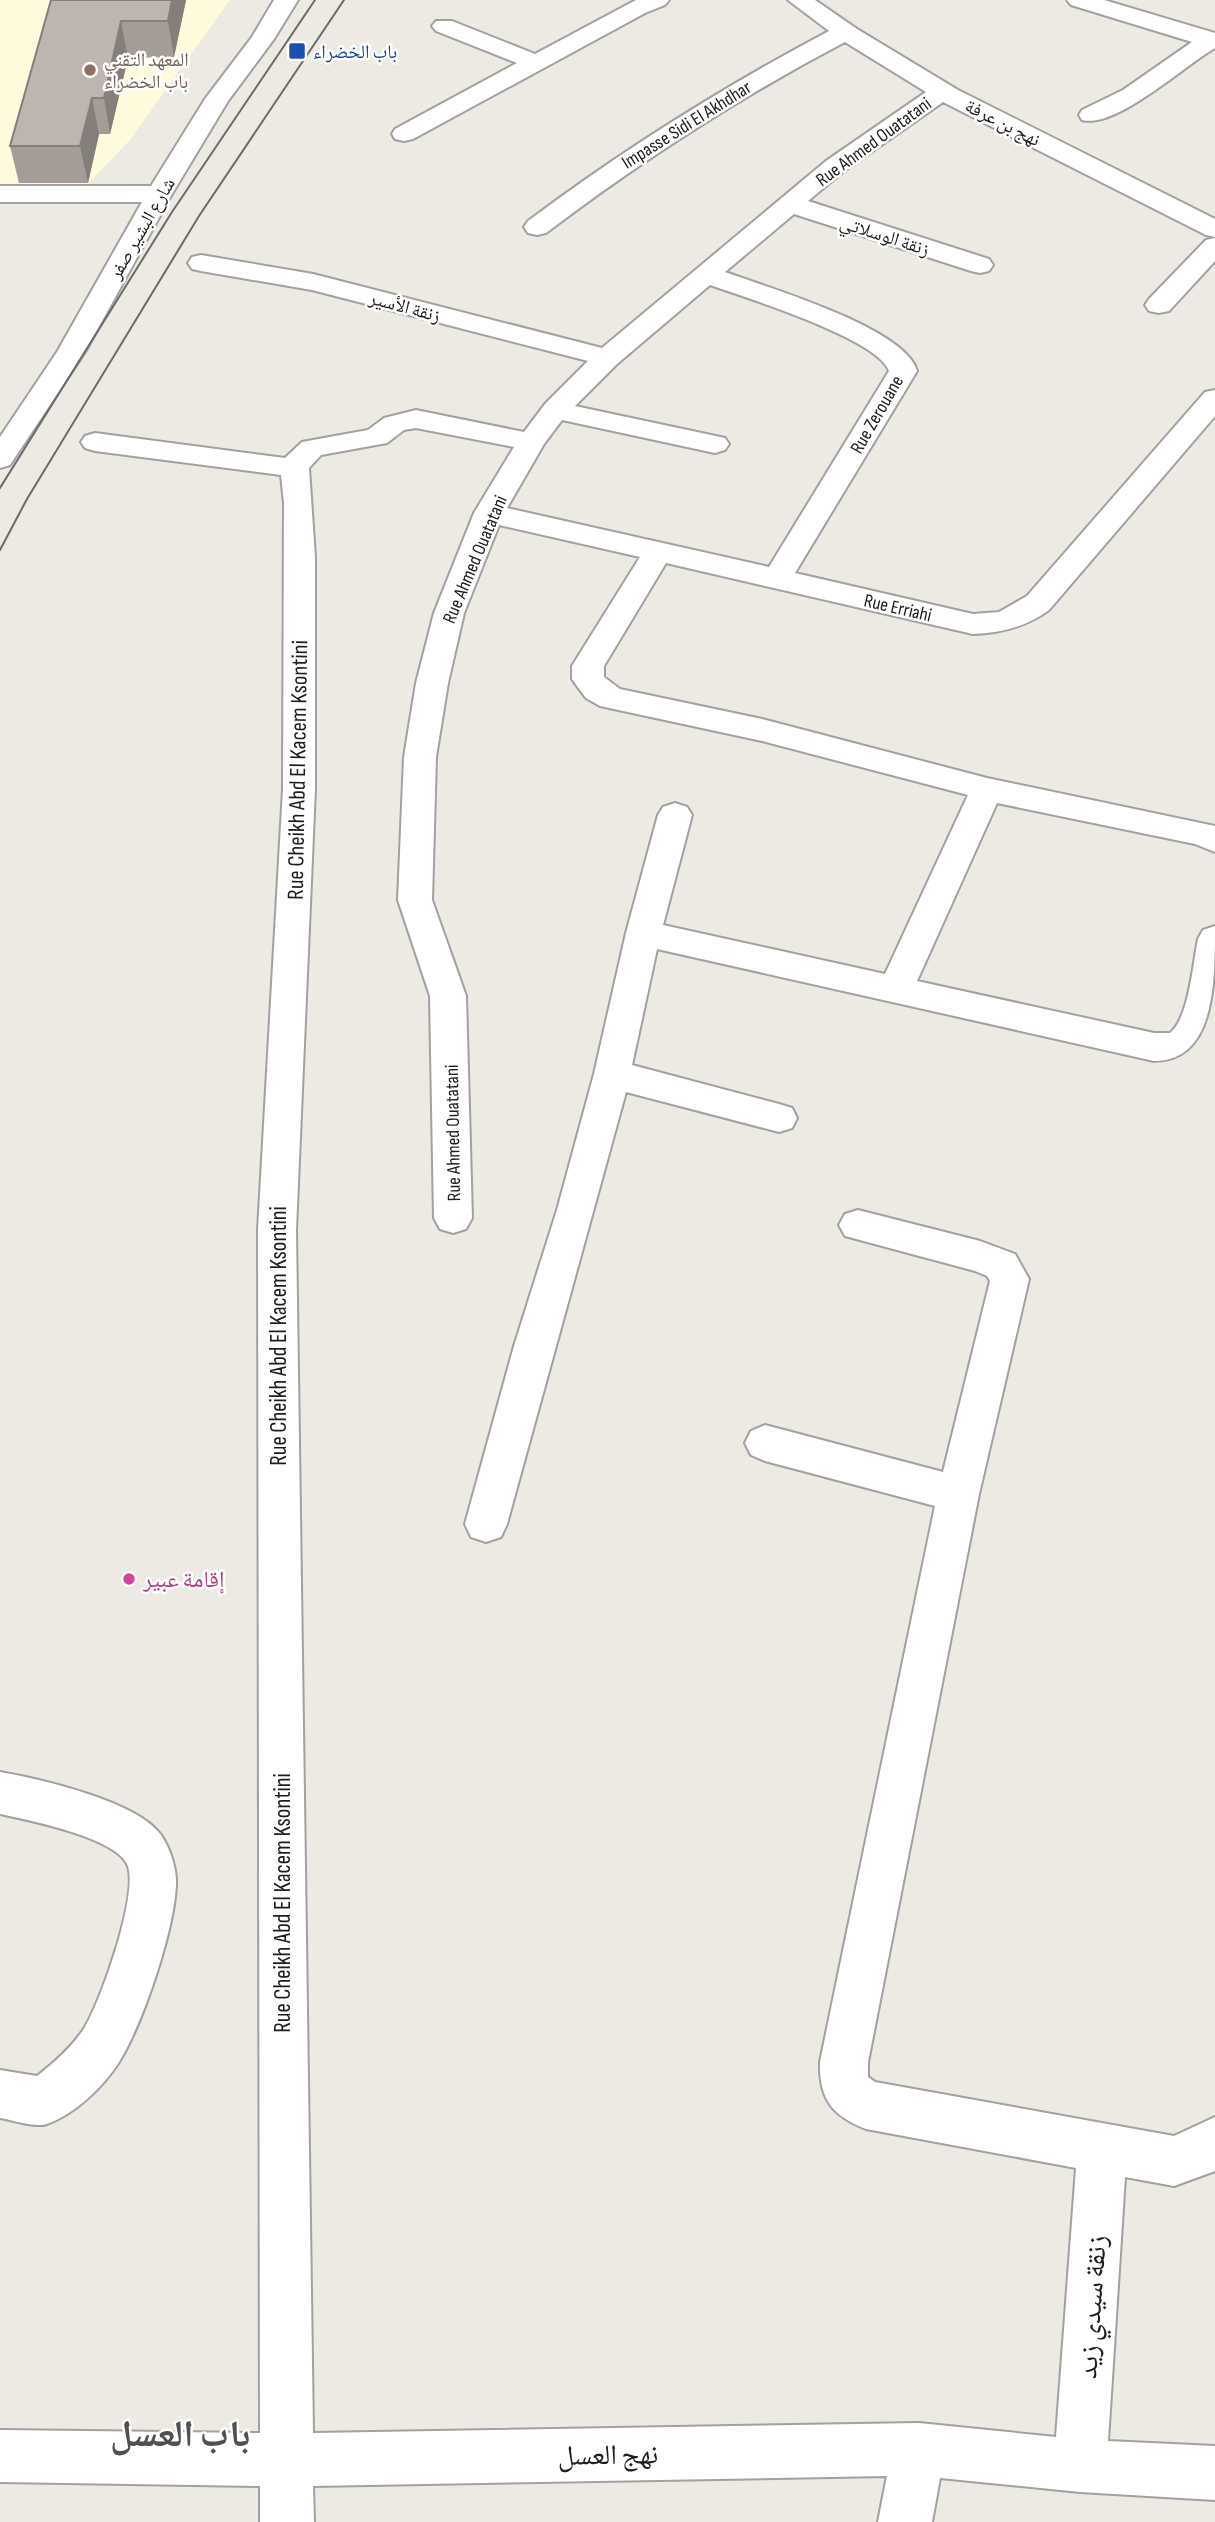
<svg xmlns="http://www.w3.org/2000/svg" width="1215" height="2522" font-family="'Sofia Sans Condensed','Noto Naskh Arabic',sans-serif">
<rect width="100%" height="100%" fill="#ede9e3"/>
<path fill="#fdfbdc" d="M0,0H230L130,140L87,185H0Z"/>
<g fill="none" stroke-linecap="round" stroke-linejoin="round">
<defs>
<g id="minor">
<path d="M274,0H298L274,39L228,101L172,194L85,352L10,465L0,468V437L57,352L142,202H0V186H151L205,99L252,37Z"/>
<path d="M636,0H669L665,5L645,13L413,139L404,141L395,139L392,134L395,129L517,63L436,31L432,26L436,21H452L535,54Z"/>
<path d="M788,0H815L857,29L958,90L1215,219V237L1206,235L943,102L844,171L808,201L989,259L993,265L989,271L980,273L971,271L794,214L725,272C766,287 906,328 917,371L795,573L973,614L999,612L1027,596L1205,392L1215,390V416L1049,610C1026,627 1001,633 973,634L666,563L604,666V677L620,689L762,719L987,778L1215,826V852L1195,844L997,803L917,981L1154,1033H1170C1189,1018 1193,963 1198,939L1203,930L1215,926C1215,983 1215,1061 1154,1061L657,949L632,1065L779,1104L792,1108L797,1118L792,1128L779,1132L626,1092L507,1524L501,1537L486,1542L471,1537L465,1524L514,1346L557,1210L594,1074L626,933L658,815L663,807L675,803L687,807L692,815L663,925L885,974L968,795L762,741L600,706L586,698L577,686L572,679V666L640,557L499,525L464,613L448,683L436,757L432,900L466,996L472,1218L466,1229L453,1233L440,1229L434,1218L430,996L398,900L404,757L416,683L434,613L474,513L514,447L416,428L404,430L387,443L321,455L309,468L315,557V789L296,1230L313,2433L919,2423L1056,2437L1076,2168L866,2129C833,2116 819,2100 820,2062L935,1506L765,1461L751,1455L745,1443L751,1431L765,1425L943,1472L990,1281L987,1276L975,1271L845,1236L839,1225L845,1214L858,1210L980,1241L1015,1254L1029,1279L979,1494L868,2062V2077L875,2082L1174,2136L1215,2117V2171L1174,2186L1125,2177L1108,2441L1215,2446V2500L1080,2492L940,2478L932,2522H878L887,2476L313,2486L314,2522H260V2486L0,2482V2430L260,2433L258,1230L283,789L284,503L281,475L95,451L85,448L81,442L85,436L95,433L285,458L302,442L368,430L384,418L416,410L524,432L545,404L588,361L312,290L201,271L192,269L188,263L192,257L201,255L313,274L602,348L826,161L926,92L845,42C740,97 641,161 546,233L537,235L528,233L524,227L528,221C623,150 723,87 829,31ZM710,285C744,297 879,339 889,371L769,567L507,508L544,444L562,420L715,453L725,450L729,444L725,438L575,406L617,364Z"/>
<path d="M1067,0H1104L1215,33V48C1185,65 1116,129 1082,120L1079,115L1082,110L1123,90L1192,42L1071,5Z"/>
<path d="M1215,238V261L1169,311L1159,313L1149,311L1145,305L1149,299L1206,240Z"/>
<path d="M0,1772C40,1779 137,1801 161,1835C170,1848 177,1870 176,1885C174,1931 143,2023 119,2062C103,2087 75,2114 47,2124C35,2128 13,2120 0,2118V2070L37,2076C55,2062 73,2046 85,2027C101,2001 140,1891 127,1864C114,1837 28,1820 0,1814Z"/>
</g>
</defs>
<use href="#minor" stroke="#a1a1a1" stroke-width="4"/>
<use href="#minor" fill="#fff" fill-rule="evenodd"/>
<g stroke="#6b6b6b" stroke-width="2">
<path d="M0,488L172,212L315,0"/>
<path d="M0,550L27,499L199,216L344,0"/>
</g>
</g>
<path fill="#a39c97" d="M51,0H186L174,57L128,58L110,134H99L88,183H19L10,146Z"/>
<g fill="#857f7b">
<path d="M172,0H186L174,57L168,21Z"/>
<path d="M121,21L128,58L110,134L104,98Z"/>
<path d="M92,98L99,134L88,183L80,146Z"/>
</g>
<path fill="#beb5b0" stroke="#857f7b" stroke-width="2" d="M51,0H172L168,21H121L104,98H92L80,146H10Z"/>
<rect fill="#1a4fb4" stroke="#fff" stroke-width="2.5" x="288" y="42" width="18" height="18" rx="3.5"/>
<circle fill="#8d6e63" stroke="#fff" stroke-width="2.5" cx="90" cy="70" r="7"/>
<circle fill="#d1479c" stroke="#fff" stroke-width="2.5" cx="129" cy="1579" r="7"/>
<g text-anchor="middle" stroke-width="5" stroke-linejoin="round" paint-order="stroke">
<g font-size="19" fill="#164399" stroke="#fff" text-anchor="start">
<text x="313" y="58">باب الخضراء</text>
</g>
<g font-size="19" fill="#785e54" stroke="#fff" text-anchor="start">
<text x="104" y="66">المعهد التقني<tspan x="104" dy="22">باب الخضراء</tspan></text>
</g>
<g font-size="19" fill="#1d1d1d" stroke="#fff">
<text transform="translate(1003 122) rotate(27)" y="7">نهج بن عرفة</text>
<text transform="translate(686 124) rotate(-32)" y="7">Impasse Sidi El Akhdhar</text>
<text transform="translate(873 141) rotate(-36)" y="7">Rue Ahmed Ouatatani</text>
<text transform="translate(141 228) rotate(-60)" y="7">شارع البشير صفر</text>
<text transform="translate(885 235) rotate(18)" y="7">زنقة الوسلاتي</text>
<text transform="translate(405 306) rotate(15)" y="7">زنقة الأسير</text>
<text transform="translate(876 414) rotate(-60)" y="7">Rue Zerouane</text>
<text transform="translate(474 559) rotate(-67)" y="7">Rue Ahmed Ouatatani</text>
<text transform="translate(898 607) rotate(13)" y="7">Rue Erriahi</text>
<text transform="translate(452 1133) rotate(-91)" y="7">Rue Ahmed Ouatatani</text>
</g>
<g font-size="23" fill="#1d1d1d" stroke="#fff">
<text transform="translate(297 770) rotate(-89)" y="8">Rue Cheikh Abd El Kacem Ksontini</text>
<text transform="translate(278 1336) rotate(-90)" y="8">Rue Cheikh Abd El Kacem Ksontini</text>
<text transform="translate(282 1903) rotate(-90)" y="8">Rue Cheikh Abd El Kacem Ksontini</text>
</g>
<g font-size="23" fill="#b23c85" stroke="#fff" text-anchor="start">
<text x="143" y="1587">إقامة عبير</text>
</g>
<g font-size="28" fill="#1d1d1d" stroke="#fff">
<text transform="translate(1091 2307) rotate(-86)" y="10">زنقة سيدي زيد</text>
<text transform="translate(608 2454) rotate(-1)" y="10">نهج العسل</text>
</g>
<g font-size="37" font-weight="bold" fill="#505050" stroke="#fff">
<text x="180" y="2446">باب العسل</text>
</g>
</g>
</svg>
